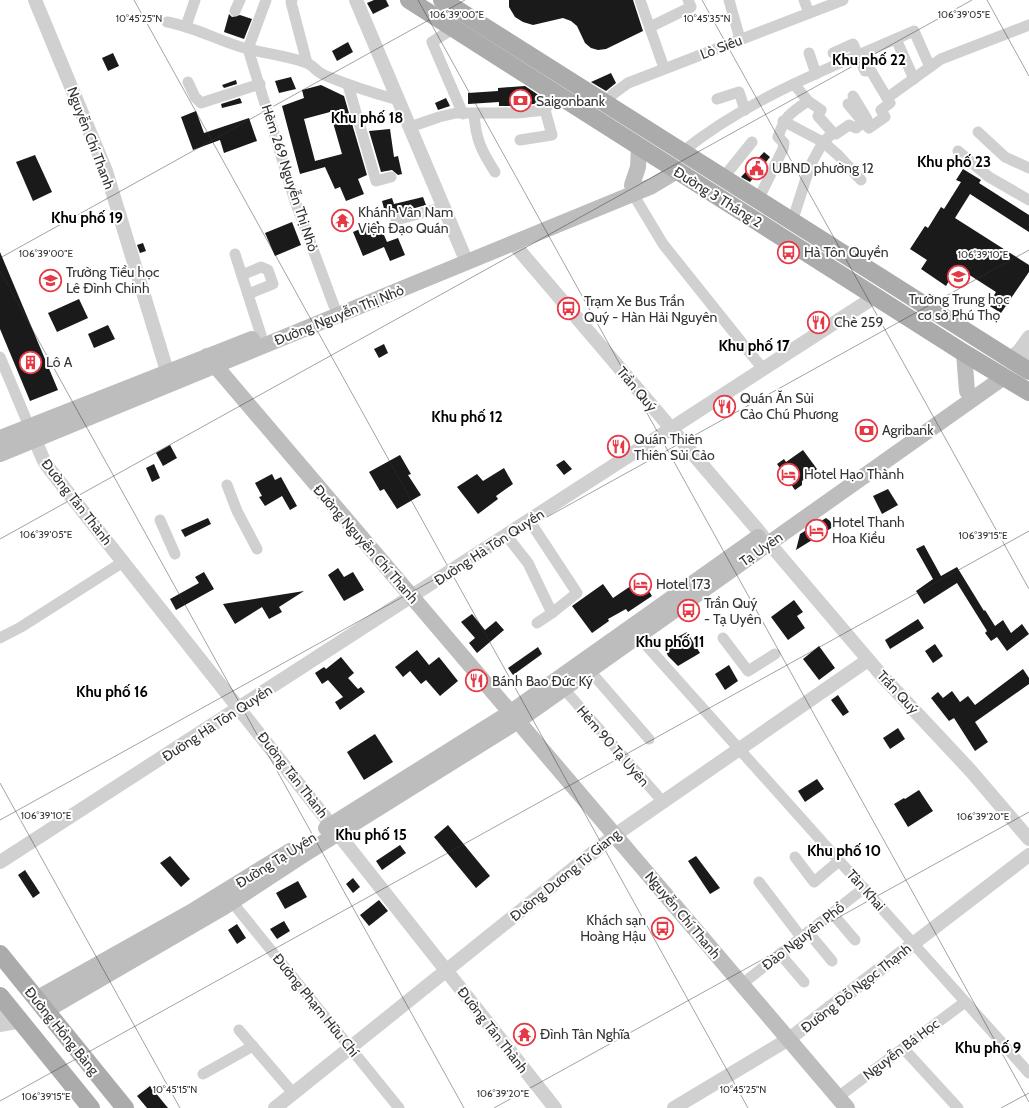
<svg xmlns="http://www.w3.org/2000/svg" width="1029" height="1108" font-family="Cabin,sans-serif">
<rect width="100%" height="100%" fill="#fff"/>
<g fill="#1a1a1a" fill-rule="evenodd">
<path d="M374,0H386L389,6L373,14L367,3Z"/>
<path d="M509,0H633L643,31L606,49L598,50L591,48L585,43L577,26L571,21L563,18L533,25L523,22L515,17L509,7Z"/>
<path d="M229,14L232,17L240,15L252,19L244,39L224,32Z"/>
<path d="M348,42L353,52L337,61L332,51Z"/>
<path d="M113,53L119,66L108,71L102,58Z"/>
<path d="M611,73L616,83L606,91L591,82Z"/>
<path d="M291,77L296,89L279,93L275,81Z"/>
<path d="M236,80L237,84L224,88L222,85Z"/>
<path d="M321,85L344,96L367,175L358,179L364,194L346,201L340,187L335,189L325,167L300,174L282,106L304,98L302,90ZM330,112L342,154L315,161L304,119Z"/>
<path d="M525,86L540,96L541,103L518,106H499V102L468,104V93L498,91V88Z"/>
<path d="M240,98L242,103L222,108L221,104Z"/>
<path d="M446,98L450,106L438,110L435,103Z"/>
<path d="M196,111L204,133L249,118L257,141L224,153L220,140L193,150L181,117Z"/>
<path d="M390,129L394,157L398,156L402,174L398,175L392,170L381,172L369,131Z"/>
<path d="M764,152L770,157L750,182L741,177Z"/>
<path d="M35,155L52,192L33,201L16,162Z"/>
<path d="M963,169L981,180L979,183L1029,215V232L970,194L955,218L1029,265V272L1001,313L988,305L996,292L957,267L946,286L921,269L927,260L910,249L925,226L928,228L941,207L944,209L961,182L956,180Z"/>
<path d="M423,197L426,205L386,216L382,201L392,198L394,204Z"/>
<path d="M378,221L387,242L398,238L405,255L390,261L384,247L363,256L353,232Z"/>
<path d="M292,222L301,245L275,256L265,233Z"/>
<path d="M143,243L146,251L140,253L137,245Z"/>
<path d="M0,252L58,390L30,401L0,329Z"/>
<path d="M79,299L88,318L57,332L48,313Z"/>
<path d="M108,325L115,339L94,348L88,334Z"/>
<path d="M384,344L388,353L379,358L374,349Z"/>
<path d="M170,445L177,458L163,466L156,453Z"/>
<path d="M803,450L817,469L802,481V485L795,490L777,464L784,459L786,462Z"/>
<path d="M400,455L411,474L408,475L421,495L397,509L384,489L380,491L369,472Z"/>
<path d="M564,460L572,469L564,475L556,465Z"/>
<path d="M154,464L160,478L152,482L146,468Z"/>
<path d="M504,468L513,484L496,496L498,499L478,514L457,487L477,474L483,481Z"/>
<path d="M272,474L275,480L281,477L297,506L290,510L282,496L265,506L259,497L262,496L255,483Z"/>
<path d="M888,489L898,505L882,514L873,496Z"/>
<path d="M208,518L211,524L185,537L181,530Z"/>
<path d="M826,518L830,521L833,527L796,550L800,534Z"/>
<path d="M924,545L941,576L957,567L984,611L985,610L995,626L1003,620L1011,633L1022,624L1029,634L1007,651L997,637L991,641L985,633L987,631L957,583L924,604L916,591L933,579L916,549Z"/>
<path d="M338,568L344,577L353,572L364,590L344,601L328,575Z"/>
<path d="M204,572L214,589L176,610L170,599L199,583L195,577Z"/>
<path d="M641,579L652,596L628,612L626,609L608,619L609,621L592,633L572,606L603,584L613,598Z"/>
<path d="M304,591L279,607L282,612L269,619L262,607L235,624L223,604Z"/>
<path d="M794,600L803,612L797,616L805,628L788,640L771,617Z"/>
<path d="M472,614L485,630L496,621L504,630L477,653L469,643L475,638L461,622Z"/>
<path d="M918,619L924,628L890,649L885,640Z"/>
<path d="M687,632L700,653L678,666L668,656L664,647L665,644Z"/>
<path d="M935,644L943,656L933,663L925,651Z"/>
<path d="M819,646L835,668L819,680L803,659Z"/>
<path d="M538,647L542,654L513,675L508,668Z"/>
<path d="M417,650L429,665L439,657L458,681L440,696L426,680L421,684L410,671L403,677L395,667Z"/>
<path d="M341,657L354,673L348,678L358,689L361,687L365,692L340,710L335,702L343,697L328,680L322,684L315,673L324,667L326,669Z"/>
<path d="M729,665L738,681L725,690L715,674Z"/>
<path d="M1023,669L1029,678V684L975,722L988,742L975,751L954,718L949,721L931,698L938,692L943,698L952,691L960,702L968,696L975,705Z"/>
<path d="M838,695L849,712L843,716L831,700Z"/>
<path d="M898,728L905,739L890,749L883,738Z"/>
<path d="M375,734L393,762L364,780L347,752Z"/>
<path d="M817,779L824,789L805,802L798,791Z"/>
<path d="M919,790L933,811L908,827L894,804L904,798L905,799Z"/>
<path d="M448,825L490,876L476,888L434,837Z"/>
<path d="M400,845L406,853L382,870L376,861Z"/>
<path d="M170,856L190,879L181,887L160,863Z"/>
<path d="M696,856L720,888L710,894L688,861Z"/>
<path d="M25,870L40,893L33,898L18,875Z"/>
<path d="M353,878L360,887L353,893L346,884Z"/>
<path d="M298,881L307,897L285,909L276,893Z"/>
<path d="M379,900L388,911L369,926L360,915Z"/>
<path d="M284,921L290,931L277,939L270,929Z"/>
<path d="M237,924L246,938L237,944L228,930Z"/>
<path d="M529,1027L533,1034L522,1041L518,1033Z"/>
<path d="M150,1086L168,1108H147L137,1096Z"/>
</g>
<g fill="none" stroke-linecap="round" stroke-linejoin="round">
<g stroke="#d0d0d0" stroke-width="11">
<path d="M266,0L248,49L295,201L334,306"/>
<path d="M292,0L291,2L307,63"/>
<path d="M640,0L664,68"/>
<path d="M729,0L740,39"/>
<path d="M804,0L809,13"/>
<path d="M235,11L240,0"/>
<path d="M167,22C196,27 220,42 248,49C268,54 287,56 307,63C314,66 316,72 324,75C348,85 373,93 398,100"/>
<path d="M186,26L195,0"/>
<path d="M650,27L691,7L688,0"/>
<path d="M454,28L432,42L463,114"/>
<path d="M896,39L914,79"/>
<path d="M809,53L816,74"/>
<path d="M833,53L853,44L865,71H871L887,98"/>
<path d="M188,82L195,97L201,103L260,84"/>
<path d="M348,85L376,181L391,177"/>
<path d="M717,99L739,92L745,110"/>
<path d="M808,101L821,110L818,116L833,133"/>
<path d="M606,103L613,94L628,83L843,0"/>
<path d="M848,104L863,122L867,119L853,96"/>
<path d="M474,114C476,140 481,150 495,172"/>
<path d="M783,121L823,142L838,155L861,180"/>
<path d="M410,127L439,117L456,113H518L545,110L556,93"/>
<path d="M978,132L1005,157L1029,168"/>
<path d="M520,140L552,135L545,110"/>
<path d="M958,151L989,177L1029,200"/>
<path d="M682,152C750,97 834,66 914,31L930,67"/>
<path d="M723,178L752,142"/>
<path d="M633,194L663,244L763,369"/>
<path d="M758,200L783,149L784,143L778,137C785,116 790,113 808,101L794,84"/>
<path d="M396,220L444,207"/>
<path d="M792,222L810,166L823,142L833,133L836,134L849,125L856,128L863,122L869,128L885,117L881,110L890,103L887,98L941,59L1029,25"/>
<path d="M235,254L261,335"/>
<path d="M242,275L261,267L268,270L273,284L248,294"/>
<path d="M0,357L29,426"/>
<path d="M227,485L237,511L257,549"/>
<path d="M160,520L175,554"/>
<path d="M529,520L577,593L552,613"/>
<path d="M506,535L528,563L552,613L537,623"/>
<path d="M638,636L1029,1073"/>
<path d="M0,638L21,627L123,562"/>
<path d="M723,638L748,671L775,654"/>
<path d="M590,671L649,739"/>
<path d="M564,689L663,802"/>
<path d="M795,857L814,882L839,861"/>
<path d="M759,882L801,937"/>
<path d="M232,902L399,1108"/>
<path d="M832,913L855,940"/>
<path d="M808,932L832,961"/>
<path d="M780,954L804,982"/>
<path d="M742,984L864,888"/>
<path d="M239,1030L293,1093"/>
<path d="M903,1048L958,1108"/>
<path d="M203,1074L253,1046"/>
<path d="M838,1097L965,1002"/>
</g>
<g stroke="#d0d0d0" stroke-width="14">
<path d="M35,0L106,171L167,371"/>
<path d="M356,0L463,253"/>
<path d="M513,243L762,535"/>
<path d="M1009,359L1019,351L1029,337"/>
<path d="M1018,365L1029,355"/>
<path d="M35,440L44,461L51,471L555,1108"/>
<path d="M769,543L883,677L970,770L1029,839"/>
<path d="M0,862L876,296"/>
<path d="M0,1014L11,1010"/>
<path d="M0,1025L21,1021"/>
<path d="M275,1108L615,835L868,660"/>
<path d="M674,1108L789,1039L1029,855"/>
</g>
<g stroke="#bdbdbd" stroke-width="16">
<path d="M632,185L638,167L639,146"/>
<path d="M964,353L967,391"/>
<path d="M207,356L847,1108"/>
<path d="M0,438L252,339"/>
<path d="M0,454L652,186L677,171"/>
<path d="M326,828L511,712L758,537"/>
<path d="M36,999L191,912L290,851"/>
<path d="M45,1011L224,907L300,857L518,721L1004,377"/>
</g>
<g stroke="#ababab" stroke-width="18">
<path d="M409,0L964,353L1029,392"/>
<path d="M442,0L1029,371"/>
<path d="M0,954L125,1108"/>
<path d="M0,996L91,1108"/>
</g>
</g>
<path fill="none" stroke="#333" stroke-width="1" stroke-opacity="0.45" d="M134,0L748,1108M418,0L1029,1102M702,0L1029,589M987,0L1029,76M0,258L465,0M0,271L464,1108M0,539L972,0M0,783L180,1108M0,820L1029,250M0,1101L1029,531M494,1108L1029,812M1001,1108L1029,1093"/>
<defs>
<symbol id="bank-ring" viewBox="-11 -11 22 22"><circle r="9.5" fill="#fff" stroke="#e63946" stroke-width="1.5"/><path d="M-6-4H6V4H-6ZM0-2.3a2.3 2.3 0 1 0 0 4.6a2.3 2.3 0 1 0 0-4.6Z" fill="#e63946"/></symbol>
<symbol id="civic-ring" viewBox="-11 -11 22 22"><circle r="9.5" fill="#fff" stroke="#e63946" stroke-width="1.5"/><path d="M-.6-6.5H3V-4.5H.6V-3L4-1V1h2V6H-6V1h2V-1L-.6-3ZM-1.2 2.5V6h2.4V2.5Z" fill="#e63946"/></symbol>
<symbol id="temple-ring" viewBox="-11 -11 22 22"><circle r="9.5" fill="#fff" stroke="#e63946" stroke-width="1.5"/><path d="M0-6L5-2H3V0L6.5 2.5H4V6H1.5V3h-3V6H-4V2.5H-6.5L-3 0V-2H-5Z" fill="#e63946"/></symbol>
<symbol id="bus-ring" viewBox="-11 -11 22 22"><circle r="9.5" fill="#fff" stroke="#e63946" stroke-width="1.5"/><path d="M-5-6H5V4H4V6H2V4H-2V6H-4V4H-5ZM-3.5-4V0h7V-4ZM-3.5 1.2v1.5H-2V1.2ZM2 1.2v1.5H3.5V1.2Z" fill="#e63946"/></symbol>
<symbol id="school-ring" viewBox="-11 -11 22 22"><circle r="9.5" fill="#fff" stroke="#e63946" stroke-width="1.5"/><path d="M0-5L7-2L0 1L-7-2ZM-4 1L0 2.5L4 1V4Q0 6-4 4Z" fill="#e63946"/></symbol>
<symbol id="restaurant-ring" viewBox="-11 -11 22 22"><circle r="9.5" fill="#fff" stroke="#e63946" stroke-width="1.5"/><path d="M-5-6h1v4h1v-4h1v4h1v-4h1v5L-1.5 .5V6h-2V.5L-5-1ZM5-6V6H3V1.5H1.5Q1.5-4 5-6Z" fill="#e63946"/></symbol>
<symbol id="building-ring" viewBox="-11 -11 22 22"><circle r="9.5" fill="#fff" stroke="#e63946" stroke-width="1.5"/><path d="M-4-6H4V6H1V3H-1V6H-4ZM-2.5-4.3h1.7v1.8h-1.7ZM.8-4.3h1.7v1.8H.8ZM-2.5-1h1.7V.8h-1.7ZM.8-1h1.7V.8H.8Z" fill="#e63946"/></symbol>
<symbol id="hotel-ring" viewBox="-11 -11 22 22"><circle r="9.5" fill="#fff" stroke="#e63946" stroke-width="1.5"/><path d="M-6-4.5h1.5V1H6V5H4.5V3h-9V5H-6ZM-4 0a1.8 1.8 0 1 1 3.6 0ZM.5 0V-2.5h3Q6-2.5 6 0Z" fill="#e63946"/></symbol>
</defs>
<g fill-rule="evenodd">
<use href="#bank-ring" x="508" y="88" width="25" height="25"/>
<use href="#civic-ring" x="744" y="156" width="25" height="25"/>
<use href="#temple-ring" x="330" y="208" width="25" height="25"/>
<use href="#bus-ring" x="776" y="240" width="25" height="25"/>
<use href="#school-ring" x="946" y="264" width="25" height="25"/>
<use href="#school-ring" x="38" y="268" width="25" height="25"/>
<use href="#bus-ring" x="556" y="296" width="25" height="25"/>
<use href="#restaurant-ring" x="806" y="310" width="25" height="25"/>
<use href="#building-ring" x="18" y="350" width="25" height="25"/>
<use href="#restaurant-ring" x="712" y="394" width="25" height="25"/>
<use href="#bank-ring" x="854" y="418" width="25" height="25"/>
<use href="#restaurant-ring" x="606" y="434" width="25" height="25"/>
<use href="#hotel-ring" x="776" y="462" width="25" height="25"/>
<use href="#hotel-ring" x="804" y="518" width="25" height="25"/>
<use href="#hotel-ring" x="628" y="572" width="25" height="25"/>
<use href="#bus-ring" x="676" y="598" width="25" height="25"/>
<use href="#restaurant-ring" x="464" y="668" width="25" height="25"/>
<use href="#bus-ring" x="650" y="916" width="25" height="25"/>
<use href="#temple-ring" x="512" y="1022" width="25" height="25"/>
</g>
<g text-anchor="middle" stroke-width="4" stroke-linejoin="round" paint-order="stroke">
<g font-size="14" fill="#333" stroke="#fff">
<text transform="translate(721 47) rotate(-21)" y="5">Lò Siêu</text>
<text transform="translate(91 138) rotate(69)" y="5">Nguyễn Chí Thanh</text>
<text transform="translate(290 178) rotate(72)" y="5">Hẻm 269 Nguyễn Thị Nhỏ</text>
<text transform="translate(718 197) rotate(32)" y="5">Đường 3 Tháng 2</text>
<text transform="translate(339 315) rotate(-22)" y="5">Đường Nguyễn Thị Nhỏ</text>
<text transform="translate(637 389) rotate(50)" y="5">Trần Quý</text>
<text transform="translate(77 502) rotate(52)" y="5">Đường Tân Thành</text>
<text transform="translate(366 544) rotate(49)" y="5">Đường Nguyễn Chí Thanh</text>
<text transform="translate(489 547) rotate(-33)" y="5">Đường Hà Tôn Quyền</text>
<text transform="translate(761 549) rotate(-35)" y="5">Tạ Uyên</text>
<text transform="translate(898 692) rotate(47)" y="5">Trần Quý</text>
<text transform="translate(217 723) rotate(-33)" y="5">Đường Hà Tôn Quyền</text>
<text transform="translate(613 746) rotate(49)" y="5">Hẻm 90 Tạ Uyên</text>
<text transform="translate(293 775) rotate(52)" y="5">Đường Tân Thành</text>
<text transform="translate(276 860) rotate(-32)" y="5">Đường Tạ Uyên</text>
<text transform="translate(565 875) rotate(-39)" y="5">Đường Dương Tử Giang</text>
<text transform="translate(866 890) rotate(48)" y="5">Tân Khai</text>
<text transform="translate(683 915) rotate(50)" y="5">Nguyễn Chí Thanh</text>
<text transform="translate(803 936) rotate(-38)" y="5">Đào Nguyên Phổ</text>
<text transform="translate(856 988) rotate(-38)" y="5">Đường Đỗ Ngọc Thạnh</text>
<text transform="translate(316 1005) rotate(51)" y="5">Đường Phạm Hữu Chí</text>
<text transform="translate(493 1030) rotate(52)" y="5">Đường Tân Thành</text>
<text transform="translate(62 1031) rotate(51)" y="5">Đường Hồng Bàng</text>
<text transform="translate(901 1049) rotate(-37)" y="5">Nguyễn Bá Học</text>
</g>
<g font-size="14" fill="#333" stroke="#fff" text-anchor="start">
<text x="536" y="106">Saigonbank</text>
<text x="772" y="173">UBND phường 12</text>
<text x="358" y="217">Khánh Vân Nam<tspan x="358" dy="16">Viện Đạo Quán</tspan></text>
<text x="804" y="257">Hà Tôn Quyền</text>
<text x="66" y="277">Trường Tiểu học<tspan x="66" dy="16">Lê Đình Chinh</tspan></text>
<text x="959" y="304" text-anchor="middle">Trường Trung học<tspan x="959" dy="16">cơ sở Phú Thọ</tspan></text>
<text x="584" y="306">Trạm Xe Bus Trần<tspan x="584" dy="16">Quý - Hàn Hải Nguyên</tspan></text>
<text x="834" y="327">Chè 259</text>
<text x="46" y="367">Lô A</text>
<text x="740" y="403">Quán Ăn Sủi<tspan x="740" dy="16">Cảo Chú Phương</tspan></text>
<text x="882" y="435">Agribank</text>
<text x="634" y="444">Quán Thiên<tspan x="634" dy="16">Thiên Sủi Cảo</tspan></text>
<text x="804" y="479">Hotel Hạo Thành</text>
<text x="832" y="527">Hotel Thanh<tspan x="832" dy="16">Hoa Kiều</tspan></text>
<text x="656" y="589">Hotel 173</text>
<text x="704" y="608">Trần Quý<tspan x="704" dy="16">- Tạ Uyên</tspan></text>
<text x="492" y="686">Bánh Bao Đức Ký</text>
<text x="646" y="925" text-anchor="end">Khách sạn<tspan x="646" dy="16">Hoàng Hậu</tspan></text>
<text x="540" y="1039">Đình Tân Nghĩa</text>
</g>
<g font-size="15" font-weight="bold" fill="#000" stroke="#fff">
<text x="869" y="65">Khu phố 22</text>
<text x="367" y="123">Khu phố 18</text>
<text x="954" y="167">Khu phố 23</text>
<text x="87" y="223">Khu phố 19</text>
<text x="754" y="351">Khu phố 17</text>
<text x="467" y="422">Khu phố 12</text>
<text x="670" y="647">Khu phố 11</text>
<text x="112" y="697">Khu phố 16</text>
<text x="371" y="840">Khu phố 15</text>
<text x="844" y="856">Khu phố 10</text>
<text x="988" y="1053">Khu phố 9</text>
</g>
</g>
<g font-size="10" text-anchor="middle" fill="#333" stroke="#fff" stroke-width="4" stroke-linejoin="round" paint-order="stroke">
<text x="457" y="18">106°39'00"E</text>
<text x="964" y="18">106°39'05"E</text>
<text x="139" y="22">10°45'25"N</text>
<text x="707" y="22">10°45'35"N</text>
<text x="46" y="257">106°39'00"E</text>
<text x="983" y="258">106°39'10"E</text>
<text x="46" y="538">106°39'05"E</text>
<text x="983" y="539">106°39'15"E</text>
<text x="46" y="819">106°39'10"E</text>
<text x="983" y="820">106°39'20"E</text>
<text x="175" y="1093">10°45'15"N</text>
<text x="743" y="1093">10°45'25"N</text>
<text x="503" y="1097">106°39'20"E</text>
<text x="46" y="1100">106°39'15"E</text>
</g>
</svg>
